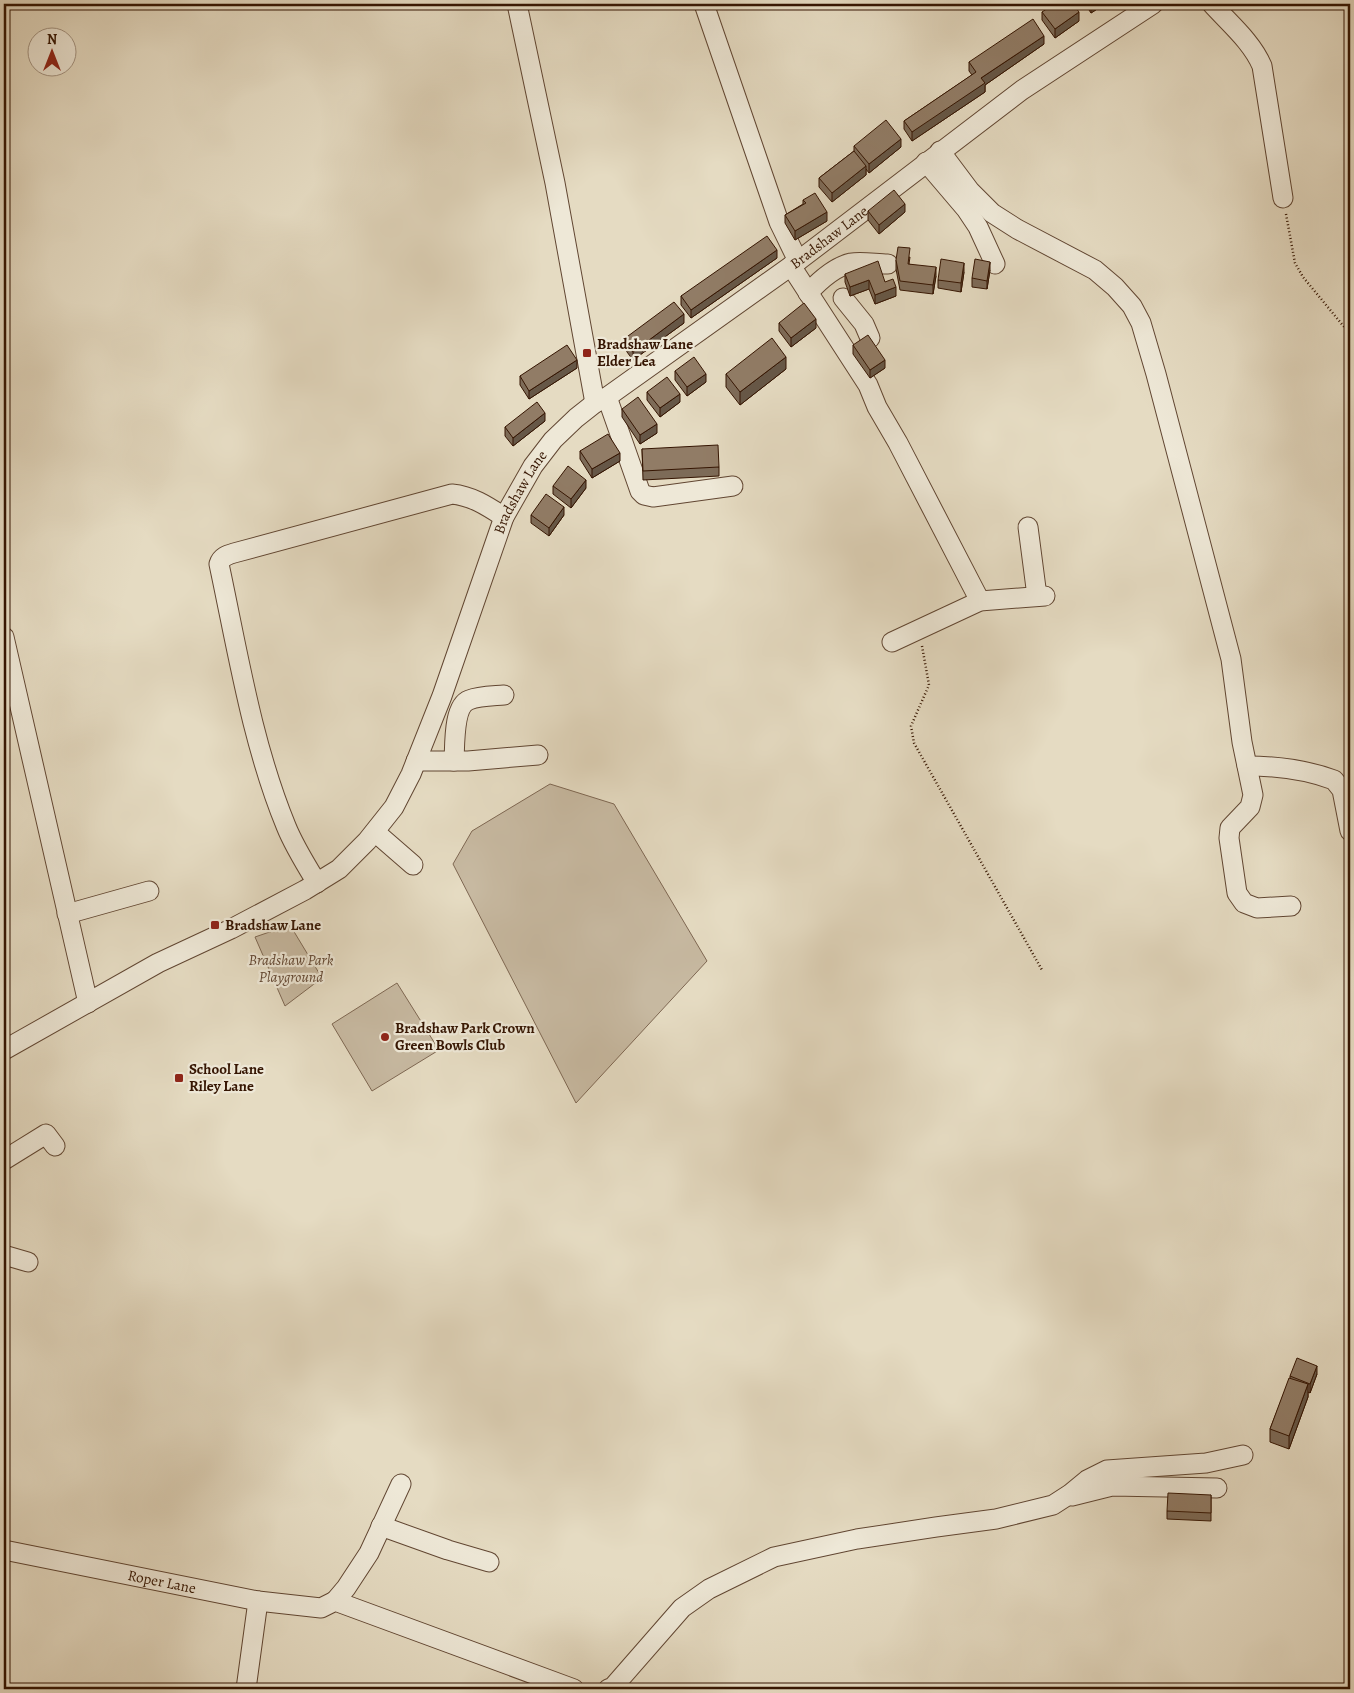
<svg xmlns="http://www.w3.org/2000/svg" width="1354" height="1693" font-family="Alegreya,serif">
<rect width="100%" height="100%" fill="#e5dbc2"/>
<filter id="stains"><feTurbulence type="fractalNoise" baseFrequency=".004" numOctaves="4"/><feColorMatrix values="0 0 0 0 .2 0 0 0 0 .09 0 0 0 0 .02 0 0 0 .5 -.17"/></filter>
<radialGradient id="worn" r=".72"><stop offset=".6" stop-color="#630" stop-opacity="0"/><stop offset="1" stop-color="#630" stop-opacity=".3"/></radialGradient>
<g fill="#c7b9a1" stroke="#7e6752">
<path d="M550,784L614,804L707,961L576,1103L453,864L472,831Z"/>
<path d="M290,925L322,978L285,1006L255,937Z"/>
<path d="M397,983L439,1050L372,1091L332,1024Z"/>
</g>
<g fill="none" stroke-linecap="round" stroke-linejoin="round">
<defs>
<g id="minor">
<path d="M517,4L555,183L595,403"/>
<path d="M704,4L779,222L798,261"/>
<path d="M1212,4C1229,23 1252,42 1262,66L1283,198"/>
<path d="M940,151L970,191L992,213L1017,229L1095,270L1115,287L1132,306L1141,323L1156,374L1231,659L1242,742L1253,795L1250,807L1230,828L1229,838L1237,893L1244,903L1257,908L1291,906"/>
<path d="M926,162L966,209L978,227L995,264"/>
<path d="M791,266L868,385L877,407L898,443L980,601"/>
<path d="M808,293C820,280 834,267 851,263C862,261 877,264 888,264"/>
<path d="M843,298L864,324L870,338"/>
<path d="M607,397L640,491L644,495L653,497L733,486"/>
<path d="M1028,527L1037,596"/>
<path d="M4,637L88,1003"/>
<path d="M892,642L980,601L1045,596"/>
<path d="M416,761H468L538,755"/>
<path d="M454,761C455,746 453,706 469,700C479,696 493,696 504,695"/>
<path d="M1247,766C1275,766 1307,770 1334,780L1342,790L1350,831"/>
<path d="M375,832L413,865"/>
<path d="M317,883C306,865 294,846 286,826C252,743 238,653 219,564C221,557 227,555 234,553L452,494C472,496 487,506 504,517"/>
<path d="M67,914L149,891"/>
<path id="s1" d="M4,1050L158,963L231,929L305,890L339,869L367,841L394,807L411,774L442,696L504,517L533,466L553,440L576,418L595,403L607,397L798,261L1022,90L1153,4"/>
<path d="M4,1160L46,1134L55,1146"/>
<path d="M4,1255L28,1262"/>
<path d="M1072,1496L1112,1486L1217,1488"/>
<path d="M381,1526L448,1550L489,1562"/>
<path id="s2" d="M4,1550L258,1601L321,1608L335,1601L574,1689"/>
<path d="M335,1601L346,1588L369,1553L401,1484"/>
<path d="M246,1689L258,1601"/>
<path d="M608,1689L613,1687L682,1608L709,1589L774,1557L857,1539L936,1527L996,1519L1053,1505L1070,1494L1087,1480L1107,1470L1206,1463L1243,1455"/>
</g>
</defs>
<use href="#minor" stroke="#614632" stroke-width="21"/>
<g stroke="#351502" stroke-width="2.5" stroke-dasharray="1 2.5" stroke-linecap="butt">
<path d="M1286,214L1295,263L1303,277L1350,334"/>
<path d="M922,646L929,685L911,726L914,743L1042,970"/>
</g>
<use href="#minor" stroke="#eee8d7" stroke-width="19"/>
</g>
<g fill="#7d6b58" stroke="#351502">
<path d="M1085,4H1105L1091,13Z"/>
<path d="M1042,12L1079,21L1055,38L1042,20Z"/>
<path d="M1044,44L985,85V92L912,141L904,129V121L972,75L969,71V62Z"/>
<path d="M854,146L901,147L869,173L866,169V175L832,202L819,187V178L854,151Z"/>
<path d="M803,200L827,221L795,240L785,223V215L803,204Z"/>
<path d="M868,211L905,212L879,234L868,220Z"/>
<path d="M910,257L909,264L936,276L933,294L900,290L896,269V260Z"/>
<path d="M777,258L691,318L681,305V296Z"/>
<path d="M990,270L987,289L972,287V278Z"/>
<path d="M964,272L961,292L938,288V280Z"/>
<path d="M845,274L885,282L896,296L875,304L869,289L850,296L845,282Z"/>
<path d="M684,323L633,360L624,348V339Z"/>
<path d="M779,323L816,328L791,347L779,331Z"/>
<path d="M853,345L885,368L870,378L853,354Z"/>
<path d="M577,368L529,399L520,385V376Z"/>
<path d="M786,369L740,405L726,387V374Z"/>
<path d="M675,371L706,382L687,396L675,380Z"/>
<path d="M647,392L680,402L660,417L647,400Z"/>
<path d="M622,409L657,433L640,444L622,417Z"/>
<path d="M545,421L513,446L505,436V427Z"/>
<path d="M642,449L719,467V476L643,480Z"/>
<path d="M580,451L620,461L592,478L580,459Z"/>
<path d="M553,486L586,488L571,508L553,494Z"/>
<path d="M531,515H564L549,536L531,523Z"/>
<path d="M1317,1374L1310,1393L1308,1392V1397L1289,1449L1270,1442V1429L1290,1378V1376Z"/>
<path d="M1211,1495V1521L1167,1519V1511Z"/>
</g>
<g fill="#665747" stroke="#351502">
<path d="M1091,4H1105L1091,13Z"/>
<path d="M1079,12V21L1055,38V29Z"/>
<path d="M1044,36V44L985,85V92L912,141V132L981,78Z"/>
<path d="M901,139V147L869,173V164Z"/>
<path d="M866,166V175L832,202V193Z"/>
<path d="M905,204V212L879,234V225Z"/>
<path d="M827,212V221L795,240V231Z"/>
<path d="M777,250V258L691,318V310Z"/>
<path d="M990,262V270L987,289V281Z"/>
<path d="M964,263V272L961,292V283Z"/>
<path d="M936,267V276L933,294V285Z"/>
<path d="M869,280V289L850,296V287Z"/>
<path d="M896,287V296L875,304V295Z"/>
<path d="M684,314V323L633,360V352Z"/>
<path d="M816,319V328L791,347V338Z"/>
<path d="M786,357V369L740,405V392Z"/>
<path d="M577,360V368L529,399V391Z"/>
<path d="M885,360V368L870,378V370Z"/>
<path d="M706,374V382L687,396V387Z"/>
<path d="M680,394V402L660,417V408Z"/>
<path d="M545,413V421L513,446V438Z"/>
<path d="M657,424V433L640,444V435Z"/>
<path d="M620,453V461L592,478V469Z"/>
<path d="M586,480V488L571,508V499Z"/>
<path d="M564,507V515L549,536V528Z"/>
<path d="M1317,1366V1374L1310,1393V1384Z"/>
<path d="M1308,1384V1397L1289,1449V1436Z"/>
</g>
<g fill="#917c66" stroke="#351502">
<path d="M1054,4H1073L1079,12L1055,29L1042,12Z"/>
<path d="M1033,19L1044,36L981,78L985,83L912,132L904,121L976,72L969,62Z"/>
<path d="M886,120L901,139L869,164L854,146Z"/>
<path d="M854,151L866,166L832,193L819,178Z"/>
<path d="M894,190L905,204L879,225L868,211Z"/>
<path d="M815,193L827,212L795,231L785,215L806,203L803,200Z"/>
<path d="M767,236L777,250L691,310L681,296Z"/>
<path d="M898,247L910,248L908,264L936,267L933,285L900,281L896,260Z"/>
<path d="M941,259L964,263L961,283L938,280Z"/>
<path d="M975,259L990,262L987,281L972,278Z"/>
<path d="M878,261L885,282L893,279L896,287L875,295L869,280L850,287L845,274Z"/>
<path d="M674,302L684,314L633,352L624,339Z"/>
<path d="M804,303L816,319L791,338L779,323Z"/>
<path d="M868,335L885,360L870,370L853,345Z"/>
<path d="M772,338L786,357L740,392L726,374Z"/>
<path d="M567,345L577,360L529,391L520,376Z"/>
<path d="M694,357L706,374L687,387L675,371Z"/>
<path d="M667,377L680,394L660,408L647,392Z"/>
<path d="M638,397L657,424L640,435L622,409Z"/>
<path d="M537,402L545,413L513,438L505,427Z"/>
<path d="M608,434L620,453L592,469L580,451Z"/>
<path d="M718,445L719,467L643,471L642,449Z"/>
<path d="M568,466L586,480L571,499L553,486Z"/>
<path d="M546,494L564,507L549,528L531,515Z"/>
<path d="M1297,1358L1317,1366L1310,1384L1290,1376Z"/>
<path d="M1289,1378L1308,1384L1289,1436L1270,1429Z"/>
<path d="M1168,1493L1211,1495V1513L1167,1511Z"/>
</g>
<g fill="#8f2418" stroke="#eee8d7" stroke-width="2">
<rect x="582" y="348" width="10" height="10" rx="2.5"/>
<rect x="210" y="920" width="10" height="10" rx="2.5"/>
<circle cx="385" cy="1037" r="5"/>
<rect x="174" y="1073" width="10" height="10" rx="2.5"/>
</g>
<g text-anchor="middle" stroke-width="4.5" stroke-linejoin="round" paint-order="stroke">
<g font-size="15" fill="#351502" stroke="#eee8d7">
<text dy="5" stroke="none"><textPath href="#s1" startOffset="1209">Bradshaw Lane</textPath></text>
<text dy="5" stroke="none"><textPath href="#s1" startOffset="804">Bradshaw Lane</textPath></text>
<text dy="5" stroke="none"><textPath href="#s2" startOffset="161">Roper Lane</textPath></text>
</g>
<g font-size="15" font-weight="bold" fill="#351502" stroke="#eee8d7" text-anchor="start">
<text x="597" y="349">Bradshaw Lane<tspan x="597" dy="17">Elder Lea</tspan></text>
<text x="225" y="930">Bradshaw Lane</text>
<text x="395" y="1033">Bradshaw Park Crown<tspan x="395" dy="17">Green Bowls Club</tspan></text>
<text x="189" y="1074">School Lane<tspan x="189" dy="17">Riley Lane</tspan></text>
</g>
<g font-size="15" font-style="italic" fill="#614632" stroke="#eee8d7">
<text x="291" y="965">Bradshaw Park<tspan x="291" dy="17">Playground</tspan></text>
</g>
</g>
<rect width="1354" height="1693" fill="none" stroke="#e5dbc2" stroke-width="20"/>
<rect x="5" y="5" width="1344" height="1683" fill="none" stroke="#351502" stroke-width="2.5"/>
<rect x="10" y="10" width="1334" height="1673" fill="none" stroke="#351502"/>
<g transform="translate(52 52)"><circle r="24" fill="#eee8d7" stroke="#a49482"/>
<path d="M0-4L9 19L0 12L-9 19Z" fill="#8f2418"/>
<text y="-8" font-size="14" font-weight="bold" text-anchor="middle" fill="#351502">N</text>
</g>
<rect width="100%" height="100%" filter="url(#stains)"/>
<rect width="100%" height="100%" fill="url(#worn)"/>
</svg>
